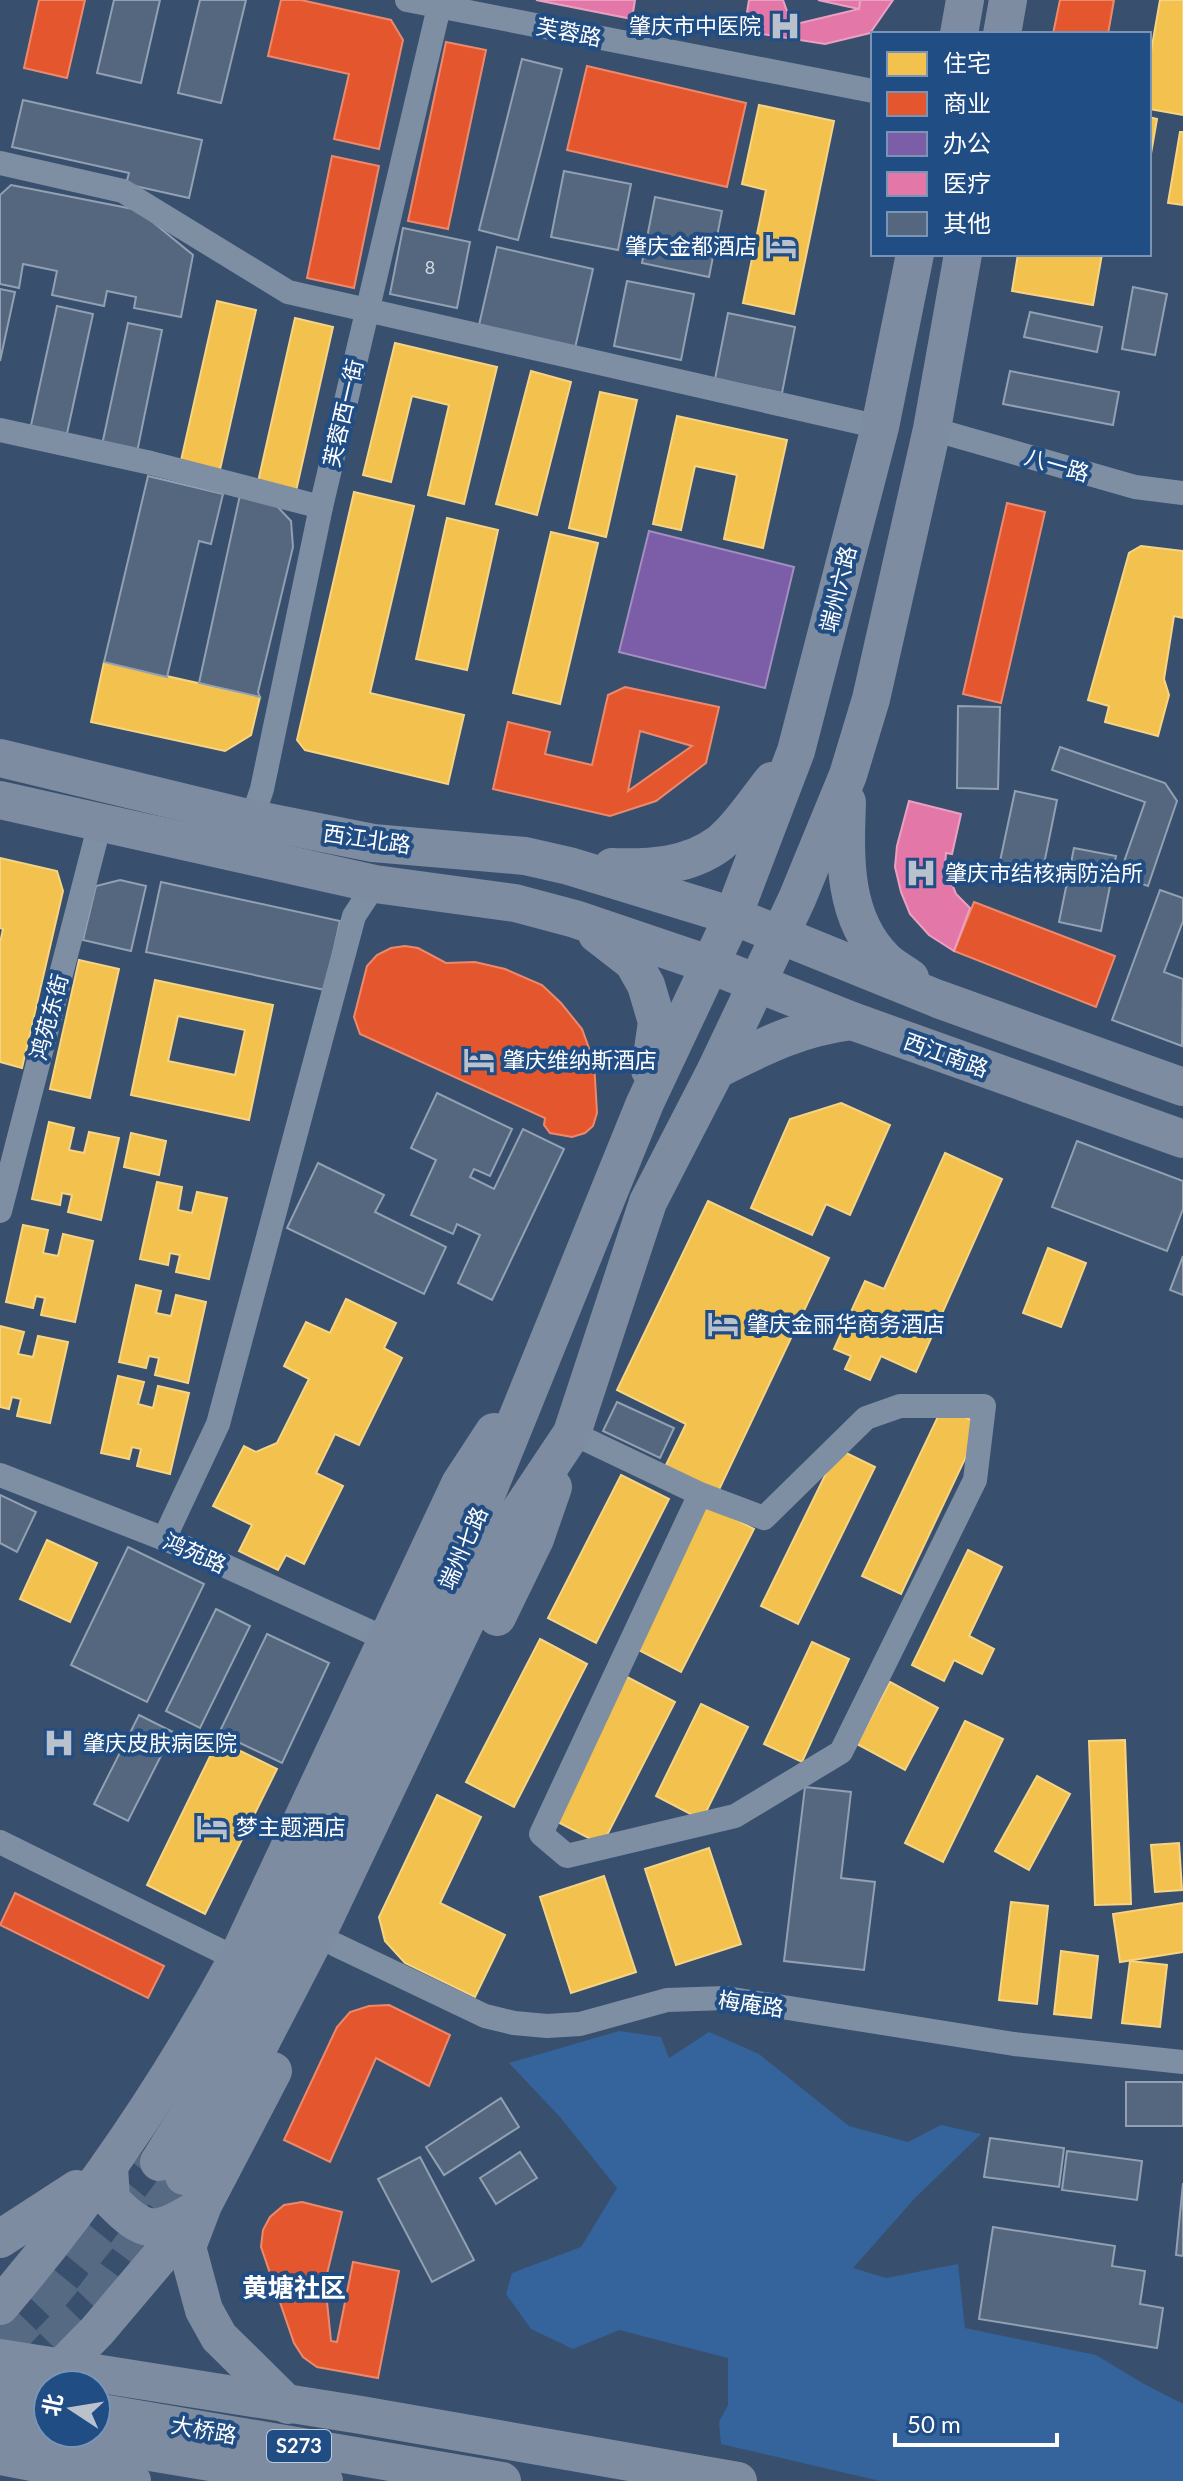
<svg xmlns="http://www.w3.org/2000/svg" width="1183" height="2481" font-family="Lato,'Noto Sans SC',sans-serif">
<rect width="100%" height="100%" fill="#38506e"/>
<path fill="#35639b" d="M619,2031L661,2037L669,2058L709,2032L759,2054L849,2126L908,2142L941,2125L981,2134L915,2198L853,2268L886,2278L958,2264L965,2328L1096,2355L1144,2384L1183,2404V2481H880L721,2444L719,2422L728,2405V2358L619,2330L573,2349L531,2329L506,2294L512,2273L581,2247L617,2188L560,2117L509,2063Z"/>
<g fill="#f2c14e" stroke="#f6d483" stroke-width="2" fill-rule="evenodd">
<path d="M1160,0H1183V115L1149,109V63Z"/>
<path d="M759,105L834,121L794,314L743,303L766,190L742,184Z"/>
<path d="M1149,117L1157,119L1149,165Z"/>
<path d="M1180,132H1183V205L1168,203Z"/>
<path d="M1018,254H1102L1093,305L1012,291Z"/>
<path d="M217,301L256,310L219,474L180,465Z"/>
<path d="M295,318L333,327L296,491L258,482Z"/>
<path d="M395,343L497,367L464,504L428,495L449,405L412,396L391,482L363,475Z"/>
<path d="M531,371L571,382L537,515L496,504Z"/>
<path d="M600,392L637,400L606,537L569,528Z"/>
<path d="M677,416L787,440L763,548L724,539L737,475L695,466L681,530L653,524Z"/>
<path d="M354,492L414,506L370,693L464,715L448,784L305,750L297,740Z"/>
<path d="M447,518L498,530L467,670L416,659Z"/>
<path d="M551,532L598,543L560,704L513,693Z"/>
<path d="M1141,546L1183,551V618L1174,616L1164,679L1169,695L1158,736L1105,722L1109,706L1088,700L1129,553Z"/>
<path d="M104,662L260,697L251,735L225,751L91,722Z"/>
<path d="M0,858L57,871L63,891L22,1068L0,1062V943L3,929L0,928Z"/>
<path d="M79,960L119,969L90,1098L50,1089Z"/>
<path d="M155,980L273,1005L249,1120L131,1095ZM178,1016L245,1030L235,1075L168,1061Z"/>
<path d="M841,1103L890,1125L850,1215L826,1204L812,1235L751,1208L790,1119Z"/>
<path d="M49,1122L74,1128L69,1150L84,1153L89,1132L119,1138L101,1220L68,1212L72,1195L62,1193L60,1205L32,1199Z"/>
<path d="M131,1133L166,1141L159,1175L124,1167Z"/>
<path d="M945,1153L1002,1179L916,1372L881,1356L870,1380L845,1369L851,1356L834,1349L865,1281L884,1289Z"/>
<path d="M157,1182L182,1187L178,1210L192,1213L197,1192L227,1198L209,1279L176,1272L180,1255L170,1253L168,1265L140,1259Z"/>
<path d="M708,1201L829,1258L717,1494L664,1469L686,1424L617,1390Z"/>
<path d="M23,1225L48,1230L43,1253L58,1256L63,1234L93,1241L75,1322L41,1315L45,1298L36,1296L33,1308L6,1302Z"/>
<path d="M1048,1248L1086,1263L1061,1327L1023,1313Z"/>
<path d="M136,1285L161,1291L156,1313L171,1316L176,1295L206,1302L188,1383L155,1375L159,1358L149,1356L146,1368L119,1362Z"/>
<path d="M346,1299L396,1323L384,1348L402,1358L359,1445L335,1434L316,1473L343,1486L304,1564L286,1555L278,1570L239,1551L252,1525L213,1506L244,1446L256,1452L277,1443L309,1379L284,1366L306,1322L330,1333Z"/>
<path d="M0,1326L24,1332L18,1354L33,1357L38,1336L68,1342L50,1423L17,1416L21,1399L12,1397L9,1409L0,1407Z"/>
<path d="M118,1376L144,1382L138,1404L153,1408L158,1386L189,1393L170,1474L137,1466L141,1449L132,1447L129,1459L101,1453Z"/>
<path d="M943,1406L981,1425L901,1594L862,1576Z"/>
<path d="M838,1449L875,1467L798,1624L761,1606Z"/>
<path d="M621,1475L669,1499L596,1643L548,1618Z"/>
<path d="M706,1504L754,1529L681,1672L633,1647Z"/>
<path d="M47,1540L97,1563L70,1622L20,1599Z"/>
<path d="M968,1550L1002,1567L969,1636L994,1649L982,1674L954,1660L944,1681L912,1665Z"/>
<path d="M540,1639L587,1664L514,1807L466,1782Z"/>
<path d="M812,1642L849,1659L802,1762L764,1744Z"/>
<path d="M627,1677L675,1702L602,1845L554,1820Z"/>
<path d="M890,1682L938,1708L905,1770L857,1744Z"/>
<path d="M701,1704L748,1727L702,1820L656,1796Z"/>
<path d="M965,1721L1003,1739L943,1862L905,1843Z"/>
<path d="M218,1740L277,1769L205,1914L147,1885Z"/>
<path d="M1125,1740L1131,1904L1095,1905L1089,1741Z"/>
<path d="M1037,1776L1070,1794L1029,1870L995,1851Z"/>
<path d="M437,1795L481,1817L440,1903L505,1935L475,1997L405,1963L385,1941L379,1917Z"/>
<path d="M1179,1843L1182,1890L1155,1892L1151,1845Z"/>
<path d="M709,1848L741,1944L676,1965L645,1869Z"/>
<path d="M604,1876L636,1972L571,1993L540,1897Z"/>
<path d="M1011,1902L1048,1906L1037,2004L999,2000Z"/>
<path d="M1183,1903V1952L1120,1962L1113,1914Z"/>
<path d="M1061,1951L1098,1956L1091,2018L1054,2014Z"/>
<path d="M1130,1961L1167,1965L1160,2027L1122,2023Z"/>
</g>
<g fill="#e4572e" stroke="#ec896d" stroke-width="2" fill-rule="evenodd">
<path d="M39,0H85L67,78L24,68Z"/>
<path d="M281,0H301L391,20L403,40L379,149L334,139L349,74L268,56Z"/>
<path d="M1060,0H1114L1108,34H1053Z"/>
<path d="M446,42L486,50L448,229L408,221Z"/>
<path d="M587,66L746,103L727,187L567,150Z"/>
<path d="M332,156L379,166L354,288L307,278Z"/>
<path d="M1007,503L1045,512L1001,703L963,694Z"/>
<path d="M625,687L719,707L706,763L656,801L610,816L493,789L508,722L550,732L545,754L592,765L608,695ZM640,731L692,746L628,791Z"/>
<path d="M974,902L1115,956L1096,1007L954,951Z"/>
<path d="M405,946L418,948L446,963L475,962L505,969L542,985L561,1003L582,1029L594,1062L597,1113L593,1126L585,1133L572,1137L550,1133L544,1125L545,1118L360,1034L354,1017L367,966L377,955L391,948Z"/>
<path d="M15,1893L164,1966L148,1998L0,1925Z"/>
<path d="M389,2005L450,2035L429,2086L376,2058L330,2162L284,2140L337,2027L350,2012L369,2006Z"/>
<path d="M302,2202L342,2212L325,2282L331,2341L337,2342L353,2262L399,2271L378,2378L317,2367L303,2357L294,2343L261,2247L263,2230L270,2217L284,2205Z"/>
</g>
<path fill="#7b5ea7" stroke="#a38ec1" stroke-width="2" d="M649,531L794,567L765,688L619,652Z"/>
<g fill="#e377a8" stroke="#eba0c2" stroke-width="2">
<path d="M536,0H635L632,19Z"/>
<path d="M749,0H783L792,25L859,9L860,0H893L870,33L825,44L744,31Z"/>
<path d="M818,0H860L859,9Z"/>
<path d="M909,801L961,814L952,854L946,853L945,867L956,894L970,908L954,951L929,935L910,914L901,892L895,867L897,846Z"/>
</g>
<g fill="#54677f" stroke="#92a0b2" stroke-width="2">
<path d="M114,0H160L141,83L97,73Z"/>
<path d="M200,0H246L221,103L178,93Z"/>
<path d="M522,59L562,69L518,240L479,230Z"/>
<path d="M23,100L202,140L189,198L126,184L129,173L12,147Z"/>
<path d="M564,171L631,184L618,250L551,237Z"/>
<path d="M11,185L138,210L193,255L181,317L134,308L136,297L107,291L104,306L52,295L57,271L23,264L19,288L0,284V195Z"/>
<path d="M655,197L722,211L709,277L642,263Z"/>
<path d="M403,228L470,242L457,308L390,294Z"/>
<path d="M497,247L593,269L575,348L479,325Z"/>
<path d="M627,281L694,294L681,360L614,346Z"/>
<path d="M1133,287L1167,294L1155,355L1122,349Z"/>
<path d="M0,289L15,292L0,361Z"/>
<path d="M57,306L93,314L66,438L30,430Z"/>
<path d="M1030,312L1102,327L1097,352L1024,337Z"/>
<path d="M728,313L795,327L782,393L715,379Z"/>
<path d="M128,323L162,330L137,452L102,445Z"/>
<path d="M1010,371L1119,392L1113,425L1003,404Z"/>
<path d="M148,476L223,494L211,544L199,541L167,677L104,662Z"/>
<path d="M240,495L273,502L291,521L293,547L258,692L260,697L199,683Z"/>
<path d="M958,706L1000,707L998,789L957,788Z"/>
<path d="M1060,747L1165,783L1177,801L1148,886L1119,876L1145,802L1052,770Z"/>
<path d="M1015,791L1057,800L1042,874L999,866Z"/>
<path d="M1074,848L1116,856L1101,931L1059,922Z"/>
<path d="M120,880L146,886L131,951L83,940L96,886Z"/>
<path d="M161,882L340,921L325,990L146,952Z"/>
<path d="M1160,890L1183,898V921L1164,972L1183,979L1182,1046L1112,1020Z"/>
<path d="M437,1093L512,1129L490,1176L474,1169L470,1177L494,1189L523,1129L564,1149L492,1300L458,1283L480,1235L457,1224L453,1234L411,1215L436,1160L411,1148Z"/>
<path d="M1077,1141L1183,1181V1209L1167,1251L1052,1207Z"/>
<path d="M318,1163L384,1195L375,1212L446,1247L424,1294L287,1228Z"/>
<path d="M1183,1256V1295L1170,1290Z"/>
<path d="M617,1402L674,1428L660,1458L603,1431Z"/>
<path d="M0,1495L36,1512L17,1552L0,1543Z"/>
<path d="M128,1547L204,1584L147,1702L71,1665Z"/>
<path d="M216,1609L250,1626L200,1728L166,1711Z"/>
<path d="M267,1634L329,1663L282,1763L219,1733Z"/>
<path d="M139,1715L173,1732L128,1821L94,1804Z"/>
<path d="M805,1787L851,1792L841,1878L875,1882L864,1970L784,1961Z"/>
<rect x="1126" y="2082" width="57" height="44"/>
<path d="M501,2098L519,2127L444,2175L426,2147Z"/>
<path d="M990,2138L1064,2148L1059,2187L984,2177Z"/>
<path d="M1067,2151L1142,2161L1137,2200L1062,2190Z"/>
<path d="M520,2152L537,2178L496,2204L480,2178Z"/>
<path d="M420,2157L474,2260L432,2282L378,2179Z"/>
<path d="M1183,2183V2256L1176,2255Z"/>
<path d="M993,2227L1115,2246L1112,2266L1145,2271L1140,2304L1163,2308L1157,2348L979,2319Z"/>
</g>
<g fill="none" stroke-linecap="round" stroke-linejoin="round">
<g stroke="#566a84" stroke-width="38" stroke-dasharray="38 19" stroke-linecap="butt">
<path d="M0,2348L44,2302L159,2162"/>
<path d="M10,2384L94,2298L184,2176"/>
</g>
<g stroke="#7e8fa4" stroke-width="24">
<path d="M407,0L873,91"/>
<path d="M0,163L123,191L288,292L880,427"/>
<path d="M932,429L1135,487L1183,493"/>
<path d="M0,430L151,463L321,507"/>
<path d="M252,819L262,789L321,507L439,7"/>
<path d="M0,1211L100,823"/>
<path d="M572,1433L700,1494L764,1518L866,1418L900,1406H984L975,1480L841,1752L735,1816L567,1856L541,1834L700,1494"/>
<path d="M0,1475L175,1543L386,1639"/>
<path d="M164,1539L218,1424L354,916L375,884"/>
<path d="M0,1842L237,1959"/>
<path d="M336,1945L485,2016L514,2023L547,2026L580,2024L667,2000L726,1998L1014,2044L1183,2062"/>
</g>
<g stroke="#7d8ca1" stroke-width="38">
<path d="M959,34L965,0"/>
<path d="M1002,34L1008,0"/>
<path d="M0,758L252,819L373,843L525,856L569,866L733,916L938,999L1183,1087"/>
<path d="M0,800L375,884L515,903L575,919L711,965L852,1021L1183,1139"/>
<path d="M847,802C845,856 842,918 885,960C892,967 902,972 910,978"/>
<path d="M612,867C649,868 688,867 720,843C740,827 756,801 772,781"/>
<path d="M597,934L633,962L646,985L657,1022L650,1070"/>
<path d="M716,1070C764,1046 798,1028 852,1021"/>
<path d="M497,1617L535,1539L553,1487"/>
<path d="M273,2071L203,2205L187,2247L204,2310L219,2337L288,2405"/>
<path d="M159,2162L217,2069L412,1661L484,1500L645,1103L733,916L796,751L880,427L915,254"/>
<path d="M109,2166L111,2200C144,2234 155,2235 195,2210"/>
<path d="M184,2176L250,2063L319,1930L514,1520L572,1433L648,1202L716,1070L797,899L848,775L871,699L932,429L963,254"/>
<path d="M0,2239L77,2189"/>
<path d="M0,2306C91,2200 170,2082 237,1959L460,1484L494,1432"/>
<path d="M0,2358L361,2415L738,2481"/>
<path d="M49,2380L97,2331L196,2214"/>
<path d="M0,2456L132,2481"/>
</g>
<g stroke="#7d8ca1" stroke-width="38">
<path d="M0,2395L48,2403"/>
<path d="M96,2412L502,2481"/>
<path d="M0,2427L324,2481"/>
</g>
</g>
<defs>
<symbol id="hospital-bare" viewBox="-9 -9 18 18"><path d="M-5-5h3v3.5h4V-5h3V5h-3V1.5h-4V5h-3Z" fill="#b9c2cc" stroke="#214d85" stroke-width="2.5" paint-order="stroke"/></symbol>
<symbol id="hotel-bare" viewBox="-9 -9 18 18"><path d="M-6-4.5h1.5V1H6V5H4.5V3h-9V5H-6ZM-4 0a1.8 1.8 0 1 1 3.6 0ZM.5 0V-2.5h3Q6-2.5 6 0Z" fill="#b9c2cc" stroke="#214d85" stroke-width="2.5" paint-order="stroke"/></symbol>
</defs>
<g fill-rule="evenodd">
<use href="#hospital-bare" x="763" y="4" width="44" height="44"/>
<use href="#hotel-bare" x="759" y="224" width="44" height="44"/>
<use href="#hospital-bare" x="899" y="851" width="44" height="44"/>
<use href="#hotel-bare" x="457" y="1038" width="44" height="44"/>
<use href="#hotel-bare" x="701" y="1302" width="44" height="44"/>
<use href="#hospital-bare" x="37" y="1721" width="44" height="44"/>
<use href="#hotel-bare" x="190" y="1805" width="44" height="44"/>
</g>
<g text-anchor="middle" stroke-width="8" stroke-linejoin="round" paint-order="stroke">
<g font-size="18" fill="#d4d9df">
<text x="430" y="274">8</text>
</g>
<rect fill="#214d85" stroke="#bccada" stroke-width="2" x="267" y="2430" width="64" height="32" rx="6"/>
<g font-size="20" font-weight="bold" fill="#fff">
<text x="299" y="2453">S273</text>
</g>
<g font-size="22" fill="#fff" stroke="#214d85" text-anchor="start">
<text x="761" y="34" text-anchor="end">肇庆市中医院</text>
<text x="757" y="254" text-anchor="end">肇庆金都酒店</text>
<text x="945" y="881">肇庆市结核病防治所</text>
<text x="503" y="1068">肇庆维纳斯酒店</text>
<text x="747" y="1332">肇庆金丽华商务酒店</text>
<text x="83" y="1751">肇庆皮肤病医院</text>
<text x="236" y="1835">梦主题酒店</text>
</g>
<g font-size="22" fill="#fff" stroke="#214d85">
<text transform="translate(569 32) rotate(11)" y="8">芙蓉路</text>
<text transform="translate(343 413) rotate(-77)" y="8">芙蓉西一街</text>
<text transform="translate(1057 465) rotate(16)" y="8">八一路</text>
<text transform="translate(838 589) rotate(-76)" y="8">端州六路</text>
<text transform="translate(367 839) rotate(8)" y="8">西江北路</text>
<text transform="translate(49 1017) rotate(-75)" y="8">鸿苑东街</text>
<text transform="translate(946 1055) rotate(20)" y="8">西江南路</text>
<text transform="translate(463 1548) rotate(-66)" y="8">端州七路</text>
<text transform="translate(195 1553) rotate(24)" y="8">鸿苑路</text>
<text transform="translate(751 2004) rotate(8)" y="8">梅庵路</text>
<text transform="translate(204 2430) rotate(10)" y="8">大桥路</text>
</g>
<g font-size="26" font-weight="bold" fill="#fff" stroke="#214d85">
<text x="294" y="2297">黄塘社区</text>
</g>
</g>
<rect x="871" y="32" width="280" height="224" fill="#214d85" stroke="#7a94b6" stroke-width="2"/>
<rect x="887" y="52" width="40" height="24" fill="#f2c14e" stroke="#7a94b6" stroke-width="2"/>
<text x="943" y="72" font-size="24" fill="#ffffff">住宅</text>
<rect x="887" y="92" width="40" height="24" fill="#e4572e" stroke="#7a94b6" stroke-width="2"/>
<text x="943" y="112" font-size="24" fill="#ffffff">商业</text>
<rect x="887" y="132" width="40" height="24" fill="#7b5ea7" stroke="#7a94b6" stroke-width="2"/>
<text x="943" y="152" font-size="24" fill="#ffffff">办公</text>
<rect x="887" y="172" width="40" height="24" fill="#e377a8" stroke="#7a94b6" stroke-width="2"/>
<text x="943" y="192" font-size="24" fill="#ffffff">医疗</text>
<rect x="887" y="212" width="40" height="24" fill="#54677f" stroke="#7a94b6" stroke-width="2"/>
<text x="943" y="232" font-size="24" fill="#ffffff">其他</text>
<g transform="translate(72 2409) rotate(282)"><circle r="38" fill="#214d85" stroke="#7a94b6" stroke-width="2"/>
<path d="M0-6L14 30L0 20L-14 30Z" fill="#b9c2cc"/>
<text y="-12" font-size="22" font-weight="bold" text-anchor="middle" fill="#ffffff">北</text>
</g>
<path d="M895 2433v12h162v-12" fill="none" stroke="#ffffff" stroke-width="4"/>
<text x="907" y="2433" font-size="24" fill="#ffffff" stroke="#214d85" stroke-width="6" paint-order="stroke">50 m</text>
</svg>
